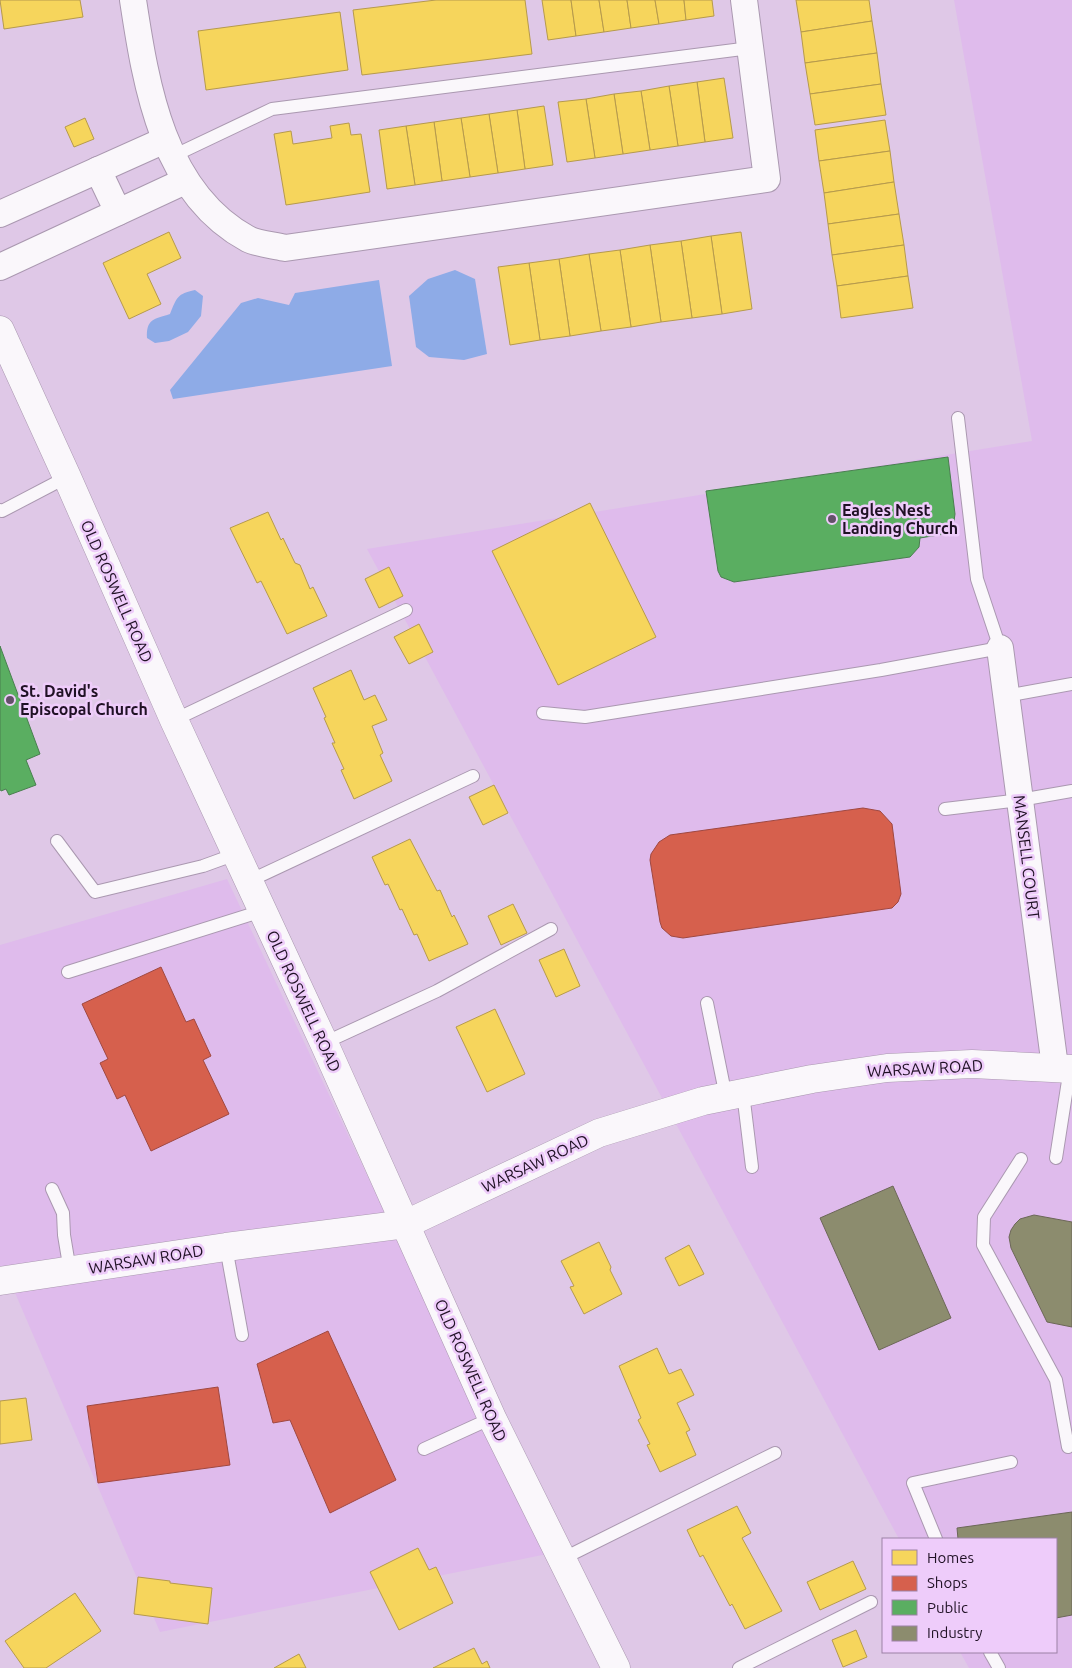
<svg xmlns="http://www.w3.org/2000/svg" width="1072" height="1668" font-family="Ubuntu,sans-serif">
<rect width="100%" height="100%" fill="#dfc8e7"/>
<g fill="#dfbbec">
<path d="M954,0H1072V1668H969L960,1652H1056V1539H899L367,549L1032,441Z"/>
<path d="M227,879L392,1228L572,1549L160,1632L13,1288L0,1291V945Z"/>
</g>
<g fill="#8eabe7">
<path d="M455,270L475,279L487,354L464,360L429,357L416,347L409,296L428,279Z"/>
<path d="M379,280L392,366L173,399L170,390L241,303L258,298L289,305L295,293Z"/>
<path d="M195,290L203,296L201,316L188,332L169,341L155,343L147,338C146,319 154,319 170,314C177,297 177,294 195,290Z"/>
</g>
<g fill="#f6d55c" stroke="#b69a4c">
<path d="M0,0H80L83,17L4,29Z"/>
<path d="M436,0H525L532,54L362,75L353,10Z"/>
<path d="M542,0H571L576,36L548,40Z"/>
<path d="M571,0H599L604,32L576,36Z"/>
<path d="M599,0H627L631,28L604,32Z"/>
<path d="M627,0H655L659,24L631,28Z"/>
<path d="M655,0H684L686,20L659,24Z"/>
<path d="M684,0H712L714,16L686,20Z"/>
<path d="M796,0H869L872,21L801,32Z"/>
<path d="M340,12L348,70L206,90L198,31Z"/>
<path d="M872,21L877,53L805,63L801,32Z"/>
<path d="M877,53L881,84L810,94L805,63Z"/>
<path d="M724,78L733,138L705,142L697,82Z"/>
<path d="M697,82L705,142L678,146L669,86Z"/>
<path d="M881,84L886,115L815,125L810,94Z"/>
<path d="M669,86L678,146L650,150L641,91Z"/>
<path d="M641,91L650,150L623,154L614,94Z"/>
<path d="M614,94L623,154L595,158L586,99Z"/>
<path d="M586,99L595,158L567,162L558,102Z"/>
<path d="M544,106L553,165L525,169L517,110Z"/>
<path d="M517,110L525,169L498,173L489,114Z"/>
<path d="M489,114L498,173L470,177L461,118Z"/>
<path d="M85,118L94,139L74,147L65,127Z"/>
<path d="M461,118L470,177L442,181L434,122Z"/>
<path d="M885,120L890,151L819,161L815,130Z"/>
<path d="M434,122L442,181L415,185L406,126Z"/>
<path d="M349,123L351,135L361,134L370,192L286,205L274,134L291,131L293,144L332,138L330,126Z"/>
<path d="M406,126L415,185L387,189L379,130Z"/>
<path d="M890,151L894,182L824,193L819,161Z"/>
<path d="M894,182L899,214L828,224L824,193Z"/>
<path d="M899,214L904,245L832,255L828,224Z"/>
<path d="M169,232L181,258L147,274L161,304L129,319L103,263Z"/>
<path d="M741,232L752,309L722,314L711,236Z"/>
<path d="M711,236L722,314L692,318L681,241Z"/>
<path d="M681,241L692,318L661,322L650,245Z"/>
<path d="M650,245L661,322L631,327L620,250Z"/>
<path d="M904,245L908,276L837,286L832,255Z"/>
<path d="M620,250L631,327L601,331L589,254Z"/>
<path d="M589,254L601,331L570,336L559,259Z"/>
<path d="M559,259L570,336L540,340L529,263Z"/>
<path d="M529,263L540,340L510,345L498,267Z"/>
<path d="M908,276L913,308L841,318L837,286Z"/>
<path d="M590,503L656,637L558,685L492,551Z"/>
<path d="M268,512L281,540L283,538L295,563L300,565L310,589L313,587L327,616L287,634L261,581L257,583L230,528Z"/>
<path d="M389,567L403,596L379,608L365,579Z"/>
<path d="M419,624L433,652L409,664L394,637Z"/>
<path d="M351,670L364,700L375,695L387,720L372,726L383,753L380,755L392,781L354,799L341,770L344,769L332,743H335L324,718L326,717L313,688Z"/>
<path d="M494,785L508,813L483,825L469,797Z"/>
<path d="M410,839L437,891L440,890L452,917L454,915L468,944L429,961L417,934L414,935L402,909L400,910L388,884L385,885L372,857Z"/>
<path d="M513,904L527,933L501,945L488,916Z"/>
<path d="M564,949L580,986L556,997L539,960Z"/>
<path d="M495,1009L525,1074L487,1092L456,1027Z"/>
<path d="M599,1242L611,1267L610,1270L622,1294L584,1314L570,1287L574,1286L561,1261Z"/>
<path d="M689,1245L704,1274L679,1286L665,1258Z"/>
<path d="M657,1348L669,1374L681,1369L694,1395L677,1403L690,1430L686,1432L696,1455L660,1472L647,1445L650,1444L638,1420L641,1418L619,1366Z"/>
<path d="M26,1398L32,1440L0,1444V1401Z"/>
<path d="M737,1506L751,1533L742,1538L782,1611L745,1629L732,1604L730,1606L703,1555L700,1557L687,1530Z"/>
<path d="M418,1548L429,1570L436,1567L453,1603L399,1630L370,1572Z"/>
<path d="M853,1561L866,1589L820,1610L807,1582Z"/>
<path d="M138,1577L170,1581V1583L212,1588L208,1624L134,1614Z"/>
<path d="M75,1593L101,1631L46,1668H24L5,1641Z"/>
<path d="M856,1630L867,1657L843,1667L832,1640Z"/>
<path d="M474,1648L482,1664L487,1661L490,1668H433Z"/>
<path d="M299,1654L306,1668H274Z"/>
</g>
<g fill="#d6604d" stroke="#9f4841">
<path d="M863,808L880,811L892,824L901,894L898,902L892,908L683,938L671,936L662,928L660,922L650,860L651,854L659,842L670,835Z"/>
<path d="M161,967L186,1022L194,1019L211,1056L203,1060L229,1114L151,1151L125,1095L117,1099L100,1063L108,1059L82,1004Z"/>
<path d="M328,1331L396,1480L330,1513L290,1420L273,1423L257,1364Z"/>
<path d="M218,1387L230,1465L98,1483L87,1406Z"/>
</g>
<g fill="#5aae61" stroke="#497f4f">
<path d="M948,457L955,514L954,521L952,527L944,534L920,538L919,547L910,557L734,582L721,577L718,571L706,491Z"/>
<path d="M0,646L40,754L26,760L36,785L9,795L6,789L1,791L0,789Z"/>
</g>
<g fill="#8c8c6e" stroke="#6c6758">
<path d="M893,1186L951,1318L879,1350L820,1218Z"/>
<path d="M1034,1215L1072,1222V1327L1047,1322L1011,1248L1009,1237L1011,1230L1015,1224L1020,1219Z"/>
<path d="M1072,1512V1615L1056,1618V1539H958L957,1528Z"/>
</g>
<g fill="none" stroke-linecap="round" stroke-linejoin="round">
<defs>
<g id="service">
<path d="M173,156L272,109L750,48"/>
<path d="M0,510L2,511L67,477"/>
<path d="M1006,696L1072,684"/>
<path d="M543,713L585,717L881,670L1000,648L977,579L958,418"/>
<path d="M174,720L406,610"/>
<path d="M945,809L1020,800L1072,791"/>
<path d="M57,841L95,892L203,866L236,854"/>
<path d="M249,881L473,776"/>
<path d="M68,972L262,911"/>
<path d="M707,1003L726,1097"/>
<path d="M324,1043L437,991L551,929"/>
<path d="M743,1093L752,1167"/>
<path d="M1056,1158L1070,1068"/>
<path d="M1021,1159L984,1217L983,1245L1056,1380L1068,1447"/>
<path d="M52,1189L63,1213L64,1235L70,1271"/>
<path d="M226,1247L242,1335"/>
<path d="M424,1449L492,1418"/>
<path d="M936,1539L913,1483L1011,1462"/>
<path d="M562,1559L775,1453"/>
<path d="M990,1652L999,1668"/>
<path d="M739,1668L871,1602"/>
</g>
<g id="minor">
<path d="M133,0C146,86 163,193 248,239C258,244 273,245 285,248L767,179L744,0"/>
<path d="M98,170L118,212"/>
<path d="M0,214L165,140"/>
<path d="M0,267L185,181"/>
<path d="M1000,648L1055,1067"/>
</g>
<g id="tertiary">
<path d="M0,330L67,477L174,720L324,1043L492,1418L616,1668"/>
<path d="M0,1281L226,1247L406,1224L599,1133L703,1101L812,1079L887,1068L972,1064L1072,1069"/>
</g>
</defs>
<use href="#service" stroke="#aa98b0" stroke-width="14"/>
<use href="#minor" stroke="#aa98b0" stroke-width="28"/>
<use href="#tertiary" stroke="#aa98b0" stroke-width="29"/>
<use href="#service" stroke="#faf7fb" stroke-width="12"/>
<use href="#minor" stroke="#faf7fb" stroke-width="26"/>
<use href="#tertiary" stroke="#faf7fb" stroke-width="28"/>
</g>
<g fill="#635169" stroke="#eeccfa" stroke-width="2">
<circle cx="832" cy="519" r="5"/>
<circle cx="10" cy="700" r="5"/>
</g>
<g text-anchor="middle" stroke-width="5" stroke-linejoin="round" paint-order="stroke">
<g font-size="16" font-weight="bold" fill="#201125" stroke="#eeccfa" text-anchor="start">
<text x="842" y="516">Eagles Nest<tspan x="842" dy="18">Landing Church</tspan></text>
<text x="20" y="697">St. David's<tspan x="20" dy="18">Episcopal Church</tspan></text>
</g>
<g font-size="16" fill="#201125" stroke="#eeccfa">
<text transform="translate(117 591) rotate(66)" y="6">OLD ROSWELL ROAD</text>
<text transform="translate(1027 857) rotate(83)" y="6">MANSELL COURT</text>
<text transform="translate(304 1001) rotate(65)" y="6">OLD ROSWELL ROAD</text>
<text transform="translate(925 1068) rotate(-3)" y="6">WARSAW ROAD</text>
<text transform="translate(535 1163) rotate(-25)" y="6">WARSAW ROAD</text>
<text transform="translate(146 1259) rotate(-9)" y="6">WARSAW ROAD</text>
<text transform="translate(471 1370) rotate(66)" y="6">OLD ROSWELL ROAD</text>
</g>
</g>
<rect x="882" y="1538" width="175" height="115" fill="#eeccfa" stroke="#9c81a5"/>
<rect x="892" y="1550" width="25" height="15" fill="#f6d55c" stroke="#9c81a5"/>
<text x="927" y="1563" font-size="15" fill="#201125">Homes</text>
<rect x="892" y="1576" width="25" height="15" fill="#d6604d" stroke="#9c81a5"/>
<text x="927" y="1588" font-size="15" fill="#201125">Shops</text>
<rect x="892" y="1600" width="25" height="15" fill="#5aae61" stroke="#9c81a5"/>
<text x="927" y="1613" font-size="15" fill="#201125">Public</text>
<rect x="892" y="1626" width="25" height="15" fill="#8c8c6e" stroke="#9c81a5"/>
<text x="927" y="1638" font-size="15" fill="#201125">Industry</text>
</svg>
